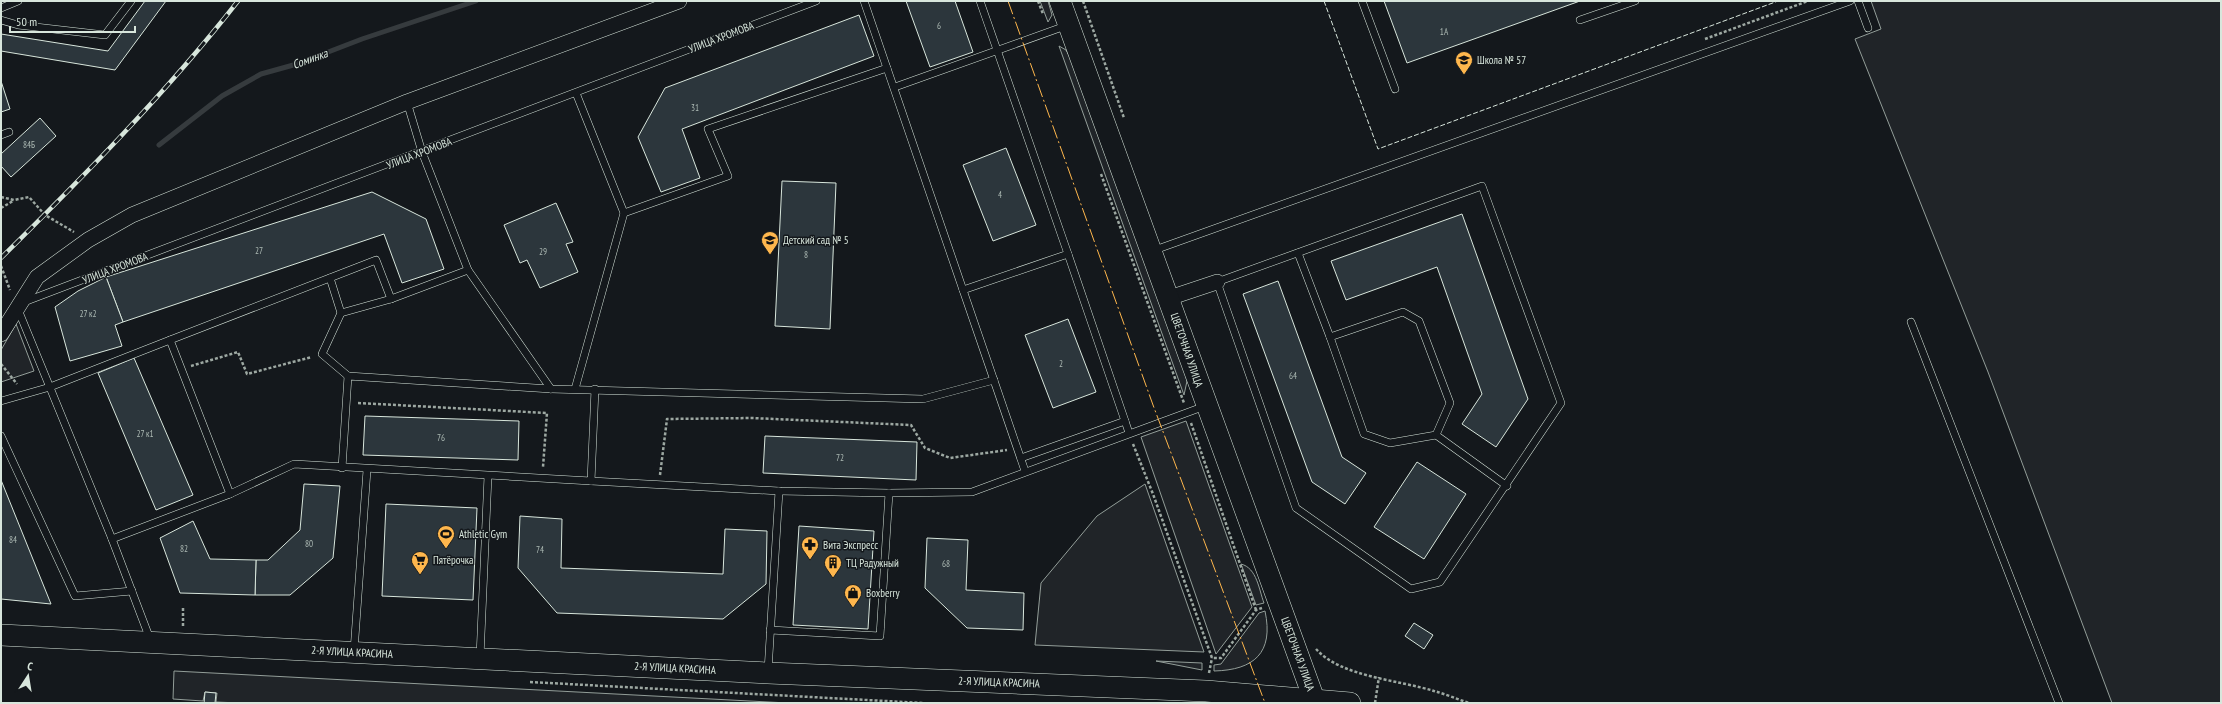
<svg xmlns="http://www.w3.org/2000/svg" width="2222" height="704" font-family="'PT Sans Narrow',sans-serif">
<rect width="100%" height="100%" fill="#14181c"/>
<g fill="#202428" stroke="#939e99">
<path d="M1040,1H1048L1052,15L1048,22Z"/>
<path d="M1871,1H2221V703H2112L1988,372L1855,39L1881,29Z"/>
<path d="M1059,46L1066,50L1072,61L1185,373L1187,381L1184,395Z"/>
<path d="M16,324L34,371L1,382V350Z"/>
<path d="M1186,421L1252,607L1216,654L1141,437Z"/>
<path d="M1145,484L1204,652L1035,645L1041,583L1097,516Z"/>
<path d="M1241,564C1257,568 1259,590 1264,603L1256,605Z"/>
<path d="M1265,611C1274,653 1254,670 1214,671V665L1221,664L1259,613Z"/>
<path d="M1156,661L1202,663V670Z"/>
<path d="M174,671L788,703H240L216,702L217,693L205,692L203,701L173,699Z"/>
</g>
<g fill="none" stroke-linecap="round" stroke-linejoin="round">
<path stroke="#363b3e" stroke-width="5" d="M159,145L222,96L261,74L297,64L362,39L476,1"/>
</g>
<g fill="#2c363c" stroke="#d8e6dc">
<path d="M145,1H166L115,70L1,51V34L108,51Z"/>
<path d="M906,1H955L973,52L930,67Z"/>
<path d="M1384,1H1580L1407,63Z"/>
<path d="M859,15L874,56L682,129L700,178L661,192L638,137L665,88Z"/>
<path d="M1,81L10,109L1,112Z"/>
<path d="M40,118L56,136L11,177L1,166V154Z"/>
<path d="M1006,148L1036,225L993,241L963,165Z"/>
<path d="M782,181L836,183L830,329L775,326Z"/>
<path d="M372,192L426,219L444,269L402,283L384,234L123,322L106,277Z"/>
<path d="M556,203L573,242L566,244L578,272L540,288L527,260L520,263L504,225Z"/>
<path d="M1462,214L1528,399L1496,447L1462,424L1482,394L1437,267L1346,300L1331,261Z"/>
<path d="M106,277L123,322L115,325L122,346L70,361L55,307L78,291Z"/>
<path d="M1278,281L1342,457L1366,473L1345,504L1312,482L1243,294Z"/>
<path d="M1068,319L1096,392L1053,408L1025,335Z"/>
<path d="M134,358L193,495L156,510L98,373Z"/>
<path d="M365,416L519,421L518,460L363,455Z"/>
<path d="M765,436L917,442L916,480L763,473Z"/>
<path d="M1417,462L1466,494L1424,559L1374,527Z"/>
<path d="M1,480L51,604L1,599Z"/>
<path d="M304,484L340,486L333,558L290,595H255L256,560H268L300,530Z"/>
<path d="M386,504L477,508L473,600L382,596Z"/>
<path d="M520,516L562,519L561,568L723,574L725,529L767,531L766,584L723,619L557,613L518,568Z"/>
<path d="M193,521L210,559L256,560L255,595L180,593L160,538Z"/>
<path d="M799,526L874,531L868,629L793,625Z"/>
<path d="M927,538L968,540L966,590L1024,593L1023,630L967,628L925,588Z"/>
<path d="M1414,623L1433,635L1424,649L1405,636Z"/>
<path d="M205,692L216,693L215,703H204Z"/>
</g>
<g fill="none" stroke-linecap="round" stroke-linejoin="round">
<defs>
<g id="lane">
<path d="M864,1L1025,471"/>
<path d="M980,1L1068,254"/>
<path d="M1362,1L1395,89"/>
<path d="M1858,1L1868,28"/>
<path d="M1,8L18,1"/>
<path d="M1,20L18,25L105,35L131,1"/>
<path d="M1580,20L1635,1"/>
<path d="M895,87L1068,25"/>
<path d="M576,93L624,213L728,176L708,129L887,68"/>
<path d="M1,135L9,132"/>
<path d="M1482,186L1561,403L1440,582L1411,589L1296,508L1217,282Z"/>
<path d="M1152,251L1850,1"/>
<path d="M1298,253L1330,337L1403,312L1419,321L1450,403L1436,435L1507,486"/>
<path d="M468,270L551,389"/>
<path d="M330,278L341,313L391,299"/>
<path d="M963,290L1068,254L1125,421"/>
<path d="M24,302L816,1"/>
<path d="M17,307L112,539L150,639"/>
<path d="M341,313L322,354L348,376"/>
<path d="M1911,322L2059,703"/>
<path d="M1330,337L1364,434L1390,443L1436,435"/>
<path d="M575,389L624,213"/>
<path d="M1,401L50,387L170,340"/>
<path d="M1,436L75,596L132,591"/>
<path d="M1021,458L1125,421L1129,433"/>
<path d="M342,468L348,376L551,389L923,399L994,380"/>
<path d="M591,481L779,491L889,493L972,492L1205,406"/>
<path d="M230,494L294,464L591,481L595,389"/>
<path d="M112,539L230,494L170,340L376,260L391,299L468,270L422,152L407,102"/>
<path d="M770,630L880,636L889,493"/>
<path d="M354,651L367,470"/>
<path d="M480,657L488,476"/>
<path d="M768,671L779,491"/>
</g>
<g id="street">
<path d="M1169,298L1217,282"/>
<path d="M1,334L37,277L88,240L132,215L407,102L679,1"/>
</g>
<g id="secondary">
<path d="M1060,1L1314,699"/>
<path d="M1,635L768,673L1206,691L1350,703"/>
</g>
</defs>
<use href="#lane" stroke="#d8e6dc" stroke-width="8"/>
<use href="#street" stroke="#d8e6dc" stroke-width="16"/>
<use href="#secondary" stroke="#d8e6dc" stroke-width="22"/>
<g stroke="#9da8a2" stroke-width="2.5" stroke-dasharray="3 2" stroke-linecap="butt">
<path d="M1038,1L1043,14"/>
<path d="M1083,1L1124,118"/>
<path d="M1705,39L1808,1"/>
<path d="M1101,174L1184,403"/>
<path d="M1,197L14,200L29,197L45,215L74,232"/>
<path d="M1,208L13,201"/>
<path d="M1,266L10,290"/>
<path d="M1,364L17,384"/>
<path d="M191,366L238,352L247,374L312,357"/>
<path d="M358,403L547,413L543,467"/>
<path d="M1191,423L1256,610"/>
<path d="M1133,444L1153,494L1212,658H1221L1256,610L1262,608"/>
<path d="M660,475L667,419L752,418L911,425L925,448L950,458L1007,450"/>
<path d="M183,626V608"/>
<path d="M1316,649C1341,677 1399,680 1434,691C1445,694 1457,699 1469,703"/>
<path d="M1209,673L1212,658"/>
<path d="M530,682L923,703"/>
<path d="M1375,703L1379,677"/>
</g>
<use href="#lane" stroke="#14181c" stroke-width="7"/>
<use href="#street" stroke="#14181c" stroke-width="15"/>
<use href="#secondary" stroke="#14181c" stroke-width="21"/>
<defs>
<path id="rail" d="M1,258C84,176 166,93 238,1"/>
</defs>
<use href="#rail" stroke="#d8e6dc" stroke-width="4.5"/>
<use href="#rail" stroke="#14181c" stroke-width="3" stroke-dasharray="9" stroke-linecap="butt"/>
<path stroke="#d8e6dc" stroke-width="1" stroke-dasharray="5 2" stroke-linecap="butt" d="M1324,1L1378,149L1778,1"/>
<path stroke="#ffb74d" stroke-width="1" stroke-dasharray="14 3 2 3" stroke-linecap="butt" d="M1008,1L1153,405L1265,703"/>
</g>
<defs>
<symbol id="school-pin" viewBox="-11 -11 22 30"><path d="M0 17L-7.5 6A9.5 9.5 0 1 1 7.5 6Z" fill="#ffb74d" stroke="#14181c"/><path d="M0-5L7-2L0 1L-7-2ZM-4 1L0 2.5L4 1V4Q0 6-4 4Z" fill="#111"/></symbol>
<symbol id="stadium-pin" viewBox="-11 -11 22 30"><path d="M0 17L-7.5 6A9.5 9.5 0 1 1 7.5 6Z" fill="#ffb74d" stroke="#14181c"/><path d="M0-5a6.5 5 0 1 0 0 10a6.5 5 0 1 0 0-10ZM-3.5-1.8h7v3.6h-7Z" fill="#111"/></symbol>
<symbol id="pharmacy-pin" viewBox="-11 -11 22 30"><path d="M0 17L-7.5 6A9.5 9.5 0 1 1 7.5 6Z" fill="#ffb74d" stroke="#14181c"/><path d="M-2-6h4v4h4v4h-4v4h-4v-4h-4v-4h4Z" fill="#111"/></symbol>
<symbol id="supermarket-pin" viewBox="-11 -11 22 30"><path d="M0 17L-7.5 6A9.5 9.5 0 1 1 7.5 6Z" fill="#ffb74d" stroke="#14181c"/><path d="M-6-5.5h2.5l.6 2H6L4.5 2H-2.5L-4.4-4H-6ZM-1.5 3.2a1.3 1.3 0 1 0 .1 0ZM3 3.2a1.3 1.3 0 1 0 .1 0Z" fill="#111"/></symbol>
<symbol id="building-pin" viewBox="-11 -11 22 30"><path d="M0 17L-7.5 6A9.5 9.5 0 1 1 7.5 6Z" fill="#ffb74d" stroke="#14181c"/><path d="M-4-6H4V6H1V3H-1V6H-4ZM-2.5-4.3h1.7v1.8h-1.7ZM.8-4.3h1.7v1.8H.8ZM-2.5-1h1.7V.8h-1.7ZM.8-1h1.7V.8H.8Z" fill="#111"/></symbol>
<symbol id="shop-pin" viewBox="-11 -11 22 30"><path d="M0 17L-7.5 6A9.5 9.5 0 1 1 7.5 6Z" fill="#ffb74d" stroke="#14181c"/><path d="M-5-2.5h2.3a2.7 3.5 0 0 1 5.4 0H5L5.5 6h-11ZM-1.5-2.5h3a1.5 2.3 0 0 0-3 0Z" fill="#111"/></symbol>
</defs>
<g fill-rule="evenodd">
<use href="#school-pin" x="1454" y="50" width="20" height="27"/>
<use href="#school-pin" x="760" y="230" width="20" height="27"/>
<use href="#stadium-pin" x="436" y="524" width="20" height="27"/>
<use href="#pharmacy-pin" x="800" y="535" width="20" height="27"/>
<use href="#supermarket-pin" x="410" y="550" width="20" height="27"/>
<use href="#building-pin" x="823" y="553" width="20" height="27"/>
<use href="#shop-pin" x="843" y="583" width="20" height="27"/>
</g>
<g text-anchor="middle" stroke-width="3" stroke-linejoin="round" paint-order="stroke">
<g font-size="9" fill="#adbab4">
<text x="939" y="29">6</text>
<text x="1444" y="35">1А</text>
<text x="695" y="111">31</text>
<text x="29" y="148">84Б</text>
<text x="1000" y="198">4</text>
<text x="259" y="254">27</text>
<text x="543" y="255">29</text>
<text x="806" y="258">8</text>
<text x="88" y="317">27 к2</text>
<text x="1061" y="367">2</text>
<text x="1293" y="379">64</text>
<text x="145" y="437">27 к1</text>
<text x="441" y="441">76</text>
<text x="840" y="461">72</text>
<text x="13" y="543">84</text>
<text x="309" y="547">80</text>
<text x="184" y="552">82</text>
<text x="540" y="553">74</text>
<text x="946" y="567">68</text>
</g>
<g font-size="11" fill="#d8e6dc" stroke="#14181c">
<text transform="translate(721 37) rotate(-21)" y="4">УЛИЦА ХРОМОВА</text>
<text transform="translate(419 153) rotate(-21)" y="4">УЛИЦА ХРОМОВА</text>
<text transform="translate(115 268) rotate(-21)" y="4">УЛИЦА ХРОМОВА</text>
<text transform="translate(1187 350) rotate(71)" y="4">ЦВЕТОЧНАЯ УЛИЦА</text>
<text transform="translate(352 652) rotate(3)" y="4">2-Я УЛИЦА КРАСИНА</text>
<text transform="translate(1298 654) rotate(70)" y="4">ЦВЕТОЧНАЯ УЛИЦА</text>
<text transform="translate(675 668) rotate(3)" y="4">2-Я УЛИЦА КРАСИНА</text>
<text transform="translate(999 682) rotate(2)" y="4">2-Я УЛИЦА КРАСИНА</text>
</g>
<g font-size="11" fill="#d8e6dc" stroke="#14181c" text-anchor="start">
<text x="1477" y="64">Школа № 57</text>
<text x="783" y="244">Детский сад № 5</text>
<text x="459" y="538">Athletic Gym</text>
<text x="823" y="549">Вита Экспресс</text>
<text x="433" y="564">Пятёрочка</text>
<text x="846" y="567">ТЦ Радужный</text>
<text x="866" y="597">Boxberry</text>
</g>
<g font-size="12" font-style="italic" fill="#d8e6dc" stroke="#14181c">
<text transform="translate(310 59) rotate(-20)" y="4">Соминка</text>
</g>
</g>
<rect width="2222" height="704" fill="none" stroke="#d8e6dc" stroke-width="4"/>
<g transform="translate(28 676) rotate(12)" stroke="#14181c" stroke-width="3" paint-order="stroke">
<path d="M0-3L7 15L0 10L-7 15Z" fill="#d8e6dc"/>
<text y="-6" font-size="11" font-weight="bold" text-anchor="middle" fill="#d8e6dc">С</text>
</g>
<path d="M10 26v6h125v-6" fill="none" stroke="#d8e6dc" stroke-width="2"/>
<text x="16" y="26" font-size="12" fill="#d8e6dc" stroke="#14181c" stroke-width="3" paint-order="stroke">50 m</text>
</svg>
